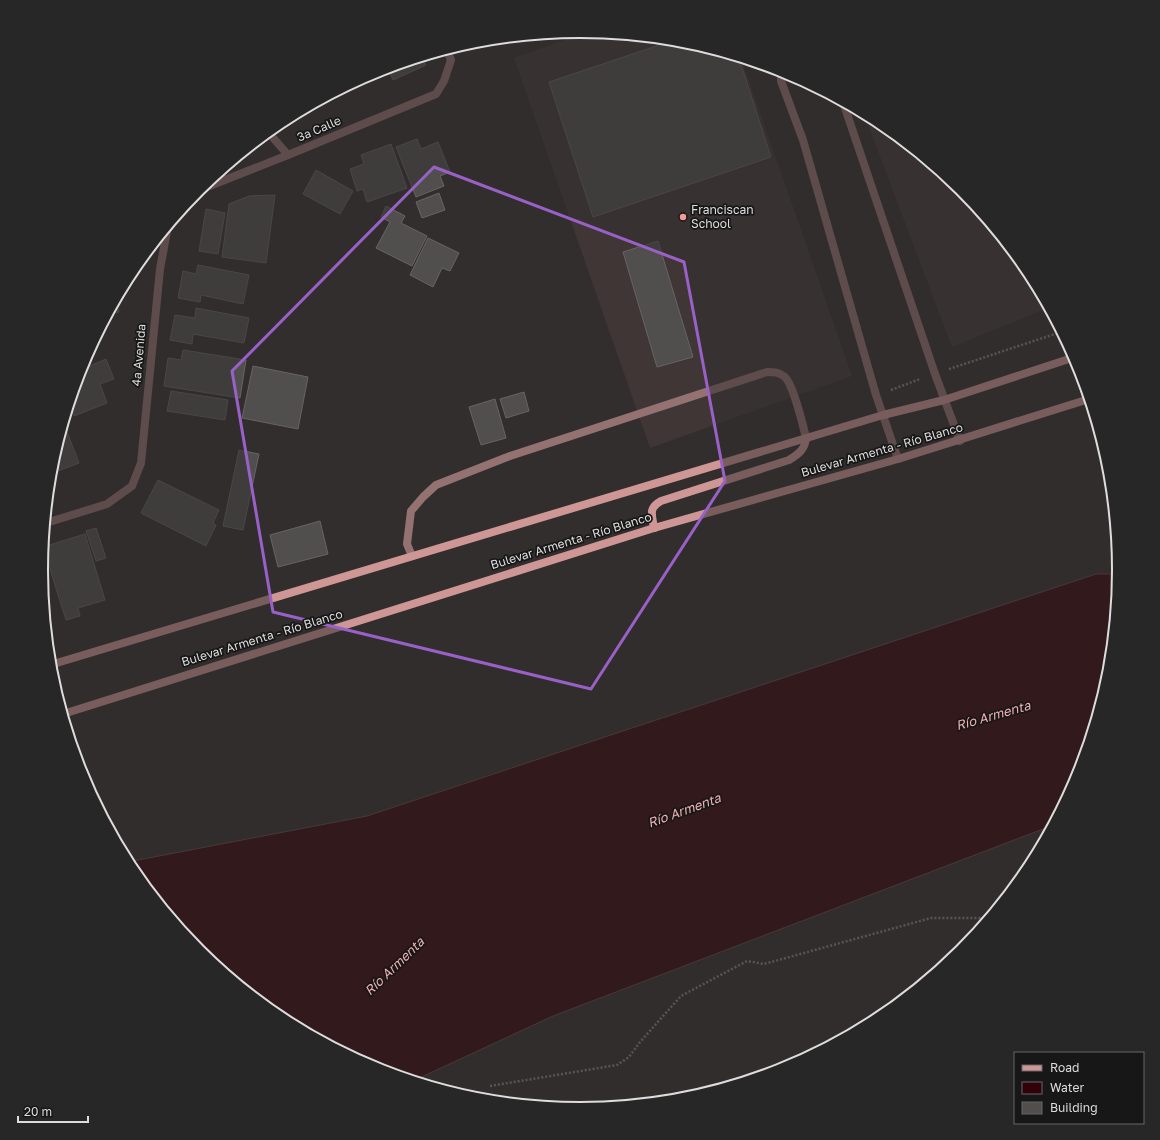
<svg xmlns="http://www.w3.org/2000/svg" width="1160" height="1140" font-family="'Golos Text',sans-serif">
<rect width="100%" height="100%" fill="#322e2e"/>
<g fill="#403636">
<path d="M587,32L685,41L741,58L852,376L650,448L514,58Z"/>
<path d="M864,114L880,122L961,189L1028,271L1048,308L952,347Z"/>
</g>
<path fill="#320107" stroke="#664347" d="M1096,574H1119L1109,675L1078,776L1051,827L1043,829L553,1016L415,1080L374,1068L280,1018L199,951L132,869L128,862L367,816Z"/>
<g fill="#514e4e" stroke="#676463">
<path d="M674,40L685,41L739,58L771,157L593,217L549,82Z"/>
<path d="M422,57L426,65L393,80L388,68Z"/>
<path d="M417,139L421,149L438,142L450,172L440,176L444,186L416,197L396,147Z"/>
<path d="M391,144L407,188L367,202L363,189L357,191L350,169L364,164L361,155Z"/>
<path d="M316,170L353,191L340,214L303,194Z"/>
<path d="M439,193L445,210L422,218L416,202Z"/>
<path d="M275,195L266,263L222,257L229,204L249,196Z"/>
<path d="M386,206L405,216L401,223L427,236L412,266L376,248L390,222L381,217Z"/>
<path d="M206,209L225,213L218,254L199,251Z"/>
<path d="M428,238L459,253L450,271L442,268L433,287L410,275Z"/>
<path d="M658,241L693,357L657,367L623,252Z"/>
<path d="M198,265L249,275L243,304L201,295L200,302L178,298L183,271L196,274Z"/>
<path d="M124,285L126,293L119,295Z"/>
<path d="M116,301L119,312L108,314Z"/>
<path d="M196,308L249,318L244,343L193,334L192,344L170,340L175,315L195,318Z"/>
<path d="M183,350L246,360L240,398L164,386L168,358L181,360Z"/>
<path d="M106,359L114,379L100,384L107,403L74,416L69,405L80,370Z"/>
<path d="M253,366L308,377L298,429L242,418Z"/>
<path d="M171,391L228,400L225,420L167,411Z"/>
<path d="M524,392L529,411L506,418L500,399Z"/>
<path d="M495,399L506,438L481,445L469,407Z"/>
<path d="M64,424L79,463L50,474L51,465Z"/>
<path d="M239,450L259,454L243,530L223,526Z"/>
<path d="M158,480L219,510L213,523L216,525L206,546L141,513Z"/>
<path d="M320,521L328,554L278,567L270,535Z"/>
<path d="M96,528L106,558L96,561L86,531Z"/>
<path d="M85,534L105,600L78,608L80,616L66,620L43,547Z"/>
<path d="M43,588L51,615L46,617Z"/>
</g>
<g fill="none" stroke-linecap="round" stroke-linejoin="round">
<g stroke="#868383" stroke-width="2.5" stroke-dasharray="2 2" stroke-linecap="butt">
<path d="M949,369L1061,332"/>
<path d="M891,390L920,379"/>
<path d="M490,1086L617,1065L629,1057L640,1042L681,996L747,961L764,964L931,918H988"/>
</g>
<g stroke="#947271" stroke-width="8">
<path d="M781,70V81L803,140L876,395L898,459"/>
<path d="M843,102L935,374L960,441"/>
<path d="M268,132L288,155"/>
<path d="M412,556L407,544L411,511L423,497L436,485L510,456L767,372C774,372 779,372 785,377C793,385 803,425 806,438"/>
</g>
<g stroke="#947271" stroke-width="8">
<path d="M197,191L288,155L436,94L444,81L451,60L447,50"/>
<path d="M46,523L107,504L132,486L141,463L160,269L168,226"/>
</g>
<g stroke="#ce9796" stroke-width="8">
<path d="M654,528C652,515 648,508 661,501L789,460C799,454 805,449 806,438"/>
<path d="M50,665L883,415L944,400L1075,357"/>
<path d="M63,714L654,528L898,459L1089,399"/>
</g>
</g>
<path d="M0 0H1160V1140H0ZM434,167L684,262L725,481L591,689L273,612L232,371Z" fill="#322e2e" fill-opacity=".55" fill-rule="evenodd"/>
<path fill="none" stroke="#9961c8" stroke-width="3" stroke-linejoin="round" d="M434,167L684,262L725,481L591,689L273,612L232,371Z"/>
<circle fill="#f59b9b" stroke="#181717" stroke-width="1.5" cx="683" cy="217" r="4"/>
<g text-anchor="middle" stroke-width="3.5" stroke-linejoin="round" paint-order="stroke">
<g font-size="12" fill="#dedcdc" stroke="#181717">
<text transform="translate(319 129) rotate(-23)" y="4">3a Calle</text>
<text transform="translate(139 355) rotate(-85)" y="4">4a Avenida</text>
<text transform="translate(882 450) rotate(-16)" y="4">Bulevar Armenta - Río Blanco</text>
<text transform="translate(571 541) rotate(-17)" y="4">Bulevar Armenta - Río Blanco</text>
<text transform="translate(262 638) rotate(-17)" y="4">Bulevar Armenta - Río Blanco</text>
</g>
<g font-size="12" fill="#dedcdc" stroke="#181717" text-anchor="start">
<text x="691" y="214">Franciscan<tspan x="691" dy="14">School</tspan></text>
</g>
<g font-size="13" font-style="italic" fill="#f2b0b0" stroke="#181717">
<text transform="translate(993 715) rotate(-16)" y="5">Río Armenta</text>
<text transform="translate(684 810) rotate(-20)" y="5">Río Armenta</text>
<text transform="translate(394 966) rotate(-44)" y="5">Río Armenta</text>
</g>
</g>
<path d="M0 0H1160V1140H0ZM48 570a532 532 0 1 1 1064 0a532 532 0 1 1-1064 0Z" fill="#282727" fill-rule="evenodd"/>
<path fill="none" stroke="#dedcdc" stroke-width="2" d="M48 570a532 532 0 1 1 1064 0a532 532 0 1 1-1064 0Z"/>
<rect x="1014" y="1052" width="130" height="72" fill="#181717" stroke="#676666"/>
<rect x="1022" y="1065" width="20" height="6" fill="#ce9796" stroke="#676666"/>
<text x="1050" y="1072" font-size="12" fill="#dedcdc">Road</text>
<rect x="1022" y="1082" width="20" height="12" fill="#320107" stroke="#676666"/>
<text x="1050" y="1092" font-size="12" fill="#dedcdc">Water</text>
<rect x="1022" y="1102" width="20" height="12" fill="#514e4e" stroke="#676666"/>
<text x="1050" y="1112" font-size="12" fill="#dedcdc">Building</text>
<path d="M18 1116v6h70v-6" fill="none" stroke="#dedcdc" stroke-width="2"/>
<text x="24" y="1116" font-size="12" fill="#dedcdc" stroke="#181717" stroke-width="3" paint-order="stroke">20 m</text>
</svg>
